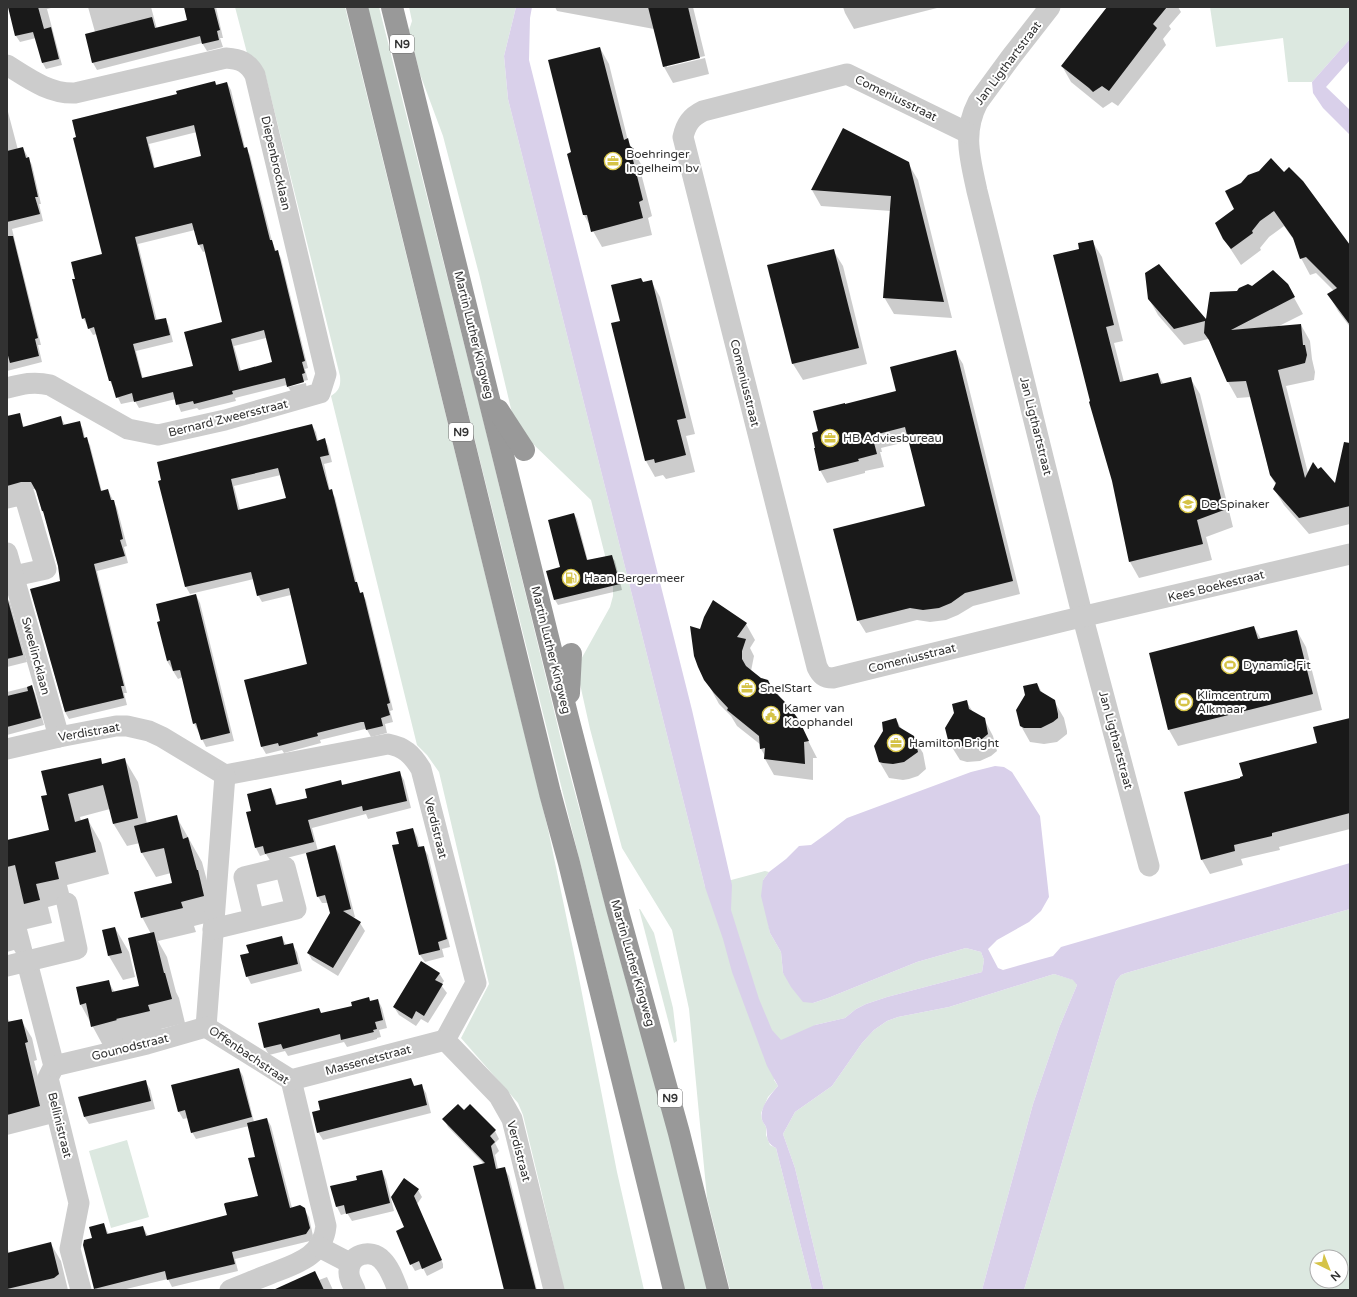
<svg xmlns="http://www.w3.org/2000/svg" width="1357" height="1297" font-family="'Varela Round',sans-serif">
<rect width="100%" height="100%" fill="#fff"/>
<g fill="#dce8e0" fill-rule="evenodd">
<path d="M235,7H345L548,829L577,968L617,1172L644,1290H564L541,1190L523,1115L518,1103L461,1038L489,984L439,772L427,755L417,745L331,396C339,391 341,386 340,376L265,73L247,53Z"/>
<path d="M367,7H379L479,403L565,756L630,996L663,1107L708,1290H684L589,898Z"/>
<path d="M409,7H516L504,56L508,99L705,887L765,871L769,872L763,880L767,916L770,933L781,952L783,973L813,1003L828,998L917,962L966,948L981,952L984,960L982,972L887,997L866,1004L856,1009L845,1018L815,1025L774,1080L778,1086L768,1097L761,1113L762,1120L766,1127V1135L770,1145L776,1148L812,1290H730L707,1198L689,1009L672,930L622,848L590,729L580,684L579,663L610,607L613,596V587L591,500L532,443L512,413L479,274L443,136L420,74L409,30L412,21Z"/>
<path d="M1210,7H1350V39L1312,82H1288L1283,38L1216,47Z"/>
<path d="M639,909H640L654,933L673,1008L677,1041L674,1043Z"/>
<path d="M1350,909V1290H1024L1116,981L1121,975L1126,973ZM1317,1257H1341V1281H1317Z"/>
<path d="M1054,974L1074,980L1077,985L1059,1028L1033,1104L982,1290H824L795,1168L783,1134L795,1112L832,1086L862,1043L874,1030L887,1021L898,1017L949,1007Z"/>
<path d="M127,1140L149,1217L111,1228L89,1151Z"/>
</g>
<g fill="#d9d0ea">
<path d="M516,7H532L530,18L529,60L692,710L732,885L731,910L759,999L772,1030L781,1040L815,1025L845,1018L856,1009L866,1004L887,997L982,972L984,960L981,952L966,948L917,962L828,998L813,1003L803,1002L791,987L783,973L781,952L770,933L761,896L763,880L769,872L786,859L799,846L811,845L829,832L847,818L971,772L995,766L1004,767L1012,772L1040,816L1049,897L1041,911L1029,922L997,940L988,949L998,968L1003,970L1053,956L1061,947L1350,863V909L1126,973L1121,975L1116,981L1024,1290H982L1033,1104L1059,1028L1077,985L1073,980L1054,974L949,1007L898,1017L887,1021L874,1030L862,1043L832,1086L795,1112L783,1134L795,1168L824,1290H812L776,1148C765,1142 768,1137 766,1127C765,1124 762,1122 762,1119C759,1108 771,1094 778,1086L767,1066L732,972L723,939L705,887L508,99L504,56Z"/>
<path d="M1350,39V60L1326,87L1350,110V135L1323,108L1313,93L1312,82Z"/>
</g>
<g fill="#0003" fill-rule="evenodd">
<path d="M9,7H55L47,9L62,65L46,69L42,62L36,38L20,42L16,36Z"/>
<path d="M88,7H151L157,29L188,21L184,7H216L223,38H220L223,47L207,51L202,43L97,70L93,63L95,32Z"/>
<path d="M555,7H693L705,56L667,65V67L705,58L709,74L673,83L664,67L654,29L557,11Z"/>
<path d="M843,7H941L854,29L845,13Z"/>
<path d="M1108,7H1178L1181,12L1169,26L1171,29L1163,39L1166,45L1118,106L1112,102L1103,108L1071,82L1062,66Z"/>
<path d="M600,48L609,64L628,141L642,166L641,173L652,216L648,218L652,235L602,247L584,215L568,154L573,153Z"/>
<path d="M215,82L217,85L227,83L231,90L245,148L250,155L272,241L276,251H277L281,258L308,368L305,369L308,380L288,385V387L287,385L235,398L236,401L199,410L197,408L181,412L176,399L139,408L135,401L121,404L110,381L97,334L93,335L83,318L76,279L103,255L74,139L178,95ZM197,132L203,156L155,168L149,144ZM195,230L199,245L203,252L206,251L223,323L194,366L143,379L136,351L173,342L169,326L165,319L157,321L138,244ZM266,338L273,363L241,371L234,346Z"/>
<path d="M7,108L18,150L23,148L32,165L41,204H39L43,221L12,229L41,345H38L42,362L7,371Z"/>
<path d="M908,163L918,180L952,318L894,314L884,297L891,211L821,206L812,190Z"/>
<path d="M1242,184L1350,247V327L1338,311L1329,295L1334,291L1316,273L1310,275L1301,258L1296,243L1284,226L1269,237L1260,248L1261,250L1241,265L1224,239L1236,209Z"/>
<path d="M1092,241L1102,257L1123,341L1114,343L1124,382L1158,374L1164,385L1190,378L1200,394L1233,527L1206,537L1212,560L1139,578L1130,562L1118,501L1091,401L1080,249Z"/>
<path d="M833,250L843,266L867,364L803,380L793,364L769,266Z"/>
<path d="M651,281L660,297L695,434L686,436L695,472L666,479L663,475L655,477L646,461L612,324L621,322L643,283Z"/>
<path d="M1287,285L1303,314L1277,327L1301,325L1310,341L1312,359L1315,372L1314,380L1286,386L1308,473L1318,470L1335,485L1350,463V524L1309,534L1284,505L1274,489L1276,485L1270,475L1251,397L1237,398L1228,382L1215,350L1208,339L1184,345L1158,315L1149,299L1207,321L1237,292L1252,287Z"/>
<path d="M955,351L963,364L1020,594L973,606L958,615L946,620L930,622L917,620L866,633L858,620L926,507L910,441L881,448L882,452H880L884,467L865,471V473L827,483L820,470L819,432L845,406L897,392Z"/>
<path d="M306,383L307,389L292,393L288,387Z"/>
<path d="M19,414L24,427L61,418L65,425L79,422L83,429L85,438L90,445L102,492L108,490L117,508L127,546L124,547L128,563L97,571L127,693H124L127,705L69,719L65,712L31,589L62,582L46,516L42,511L36,489H26L7,494V417Z"/>
<path d="M312,425L316,432L318,441L324,439L328,446L332,462L324,464L330,491L335,497L357,584L361,594L362,593L366,600L393,710L390,711L393,722L385,724L387,733L371,737L366,728L365,729L320,740L321,743L284,753L282,750L266,754L262,747L246,681L308,664L291,595L262,602L258,595L254,579L190,594L186,587L159,481ZM281,475L287,499L240,510L234,486Z"/>
<path d="M574,514L577,519L588,561L611,556L615,561L622,590L558,605L555,600Z"/>
<path d="M196,595L200,603L234,741L206,747L194,723L183,677L178,679L167,661Z"/>
<path d="M7,598L10,602L27,662L7,667Z"/>
<path d="M746,624L755,640L750,648L754,656L751,671L776,691L781,699L798,721L817,758H813V780L774,775L765,759V756L761,749V745L737,726L731,716L719,704L699,667L701,630Z"/>
<path d="M1254,627L1261,639L1297,631L1306,647L1322,710L1178,746L1169,730Z"/>
<path d="M1037,684L1043,694L1054,701L1064,718L1067,731V734L1057,742L1044,744L1030,742L1021,726Z"/>
<path d="M31,686L35,693L44,725L7,735V692Z"/>
<path d="M966,701L973,712L984,719L993,736L997,751L991,756L980,761L967,762L960,760L950,744Z"/>
<path d="M896,719L902,730L913,737L923,753L926,769L918,776L909,779L903,780L889,778L879,761Z"/>
<path d="M1350,719V829L1279,847L1280,850L1241,859L1243,865L1210,874L1202,860L1241,779L1318,744Z"/>
<path d="M100,760L103,765L125,760L138,782L147,824L176,816L202,862L217,918V920L194,926L196,932L158,941L167,957L176,992L179,998L185,1023L161,1029L163,1035L106,1051L81,1005L108,981L115,993L140,987L151,934L142,917L173,884L171,873L156,877L142,853L140,843L127,846L113,823L110,809L80,817L81,821L88,820L101,843L109,874L67,885L71,901L48,907L52,923L27,929L33,952L17,955L14,950L7,952V841L50,830L48,796Z"/>
<path d="M399,772L404,780L411,808L368,819L366,814L312,828L318,851L335,847L339,854L355,917L352,918L360,923L365,931L338,976L312,960L308,953L331,913L328,903H322L317,895L306,853L271,862L266,854L260,856L256,848L247,813L252,812L271,789L275,797L277,805L308,798L340,781L343,786Z"/>
<path d="M413,829L417,837L420,848L423,847L428,855L450,947L442,949L444,957L425,962L420,955L393,846L400,844Z"/>
<path d="M115,928L129,952L135,977L123,980L109,956L103,931Z"/>
<path d="M282,937L286,945L292,944L297,952L302,971L251,984L247,976L250,954Z"/>
<path d="M439,973L444,981L441,985L447,993L428,1023L421,1019L416,1026L399,1015L394,1007Z"/>
<path d="M378,1000L382,1008L387,1028L379,1030L381,1037L377,1038V1039L347,1047L344,1042L288,1056L285,1051L269,1055L265,1048L259,1024L322,1014Z"/>
<path d="M7,1017L10,1023L21,1020L32,1038L37,1060L34,1061L50,1124L7,1135Z"/>
<path d="M239,1069L243,1076L254,1122L267,1119L271,1126L292,1208L304,1209L309,1217L313,1236L310,1241L235,1259L238,1271L172,1287L168,1279L122,1290H96L93,1239L104,1224L109,1235L143,1227L148,1236L228,1216L259,1197L256,1157L249,1126L196,1139L192,1132L188,1118L183,1119L179,1112L172,1085Z"/>
<path d="M411,1079L415,1087L421,1085L426,1093L431,1113L323,1140L318,1132L321,1110Z"/>
<path d="M145,1081L150,1089L155,1109L89,1124L84,1116Z"/>
<path d="M464,1111L495,1131L499,1139L495,1143L499,1151L495,1155L498,1169L504,1168L509,1176L537,1290H505L484,1164L448,1127L444,1119Z"/>
<path d="M382,1171L386,1179L394,1211L352,1221L347,1213L341,1215L337,1207L332,1187L358,1180Z"/>
<path d="M404,1180L418,1190L422,1197L417,1204L443,1264V1268L427,1276L423,1268L415,1271L411,1264L405,1228Z"/>
<path d="M7,1244L9,1254L51,1244L61,1261L68,1290H7Z"/>
<path d="M315,1272L319,1280L327,1277L333,1290H301Z"/>
</g>
<g fill="#191919" fill-rule="evenodd">
<path d="M8,7H38L44,29L51,27L59,59L42,63L33,32L15,36Z"/>
<path d="M184,7H214L220,30L217,31L219,40L202,44L200,36L92,63L85,34L152,17L155,28L187,20Z"/>
<path d="M648,7H688L700,58L663,67Z"/>
<path d="M1107,7H1167L1153,24L1157,28L1109,91L1102,86L1093,92L1089,88L1061,66Z"/>
<path d="M600,47L624,140L628,138L630,146L634,149L632,156L643,200L639,202L643,218L591,232L587,215H583L567,154L571,152L548,60Z"/>
<path d="M215,81L216,85L227,82L244,148L247,147L270,240H272L275,251L278,250L305,361L302,362L305,373L302,374L304,382L287,387L285,378L232,391L233,394L194,404L193,401L176,405L173,392L134,402L132,393L116,398L111,381H109L94,327L88,329L85,318L82,319L72,279H75L71,262L102,254L73,138L76,137L72,120L177,94L176,91ZM194,125L201,156L154,168L146,137ZM192,223L198,245L203,244L222,322L184,332L193,366L142,378L133,344L170,335L166,318L155,320L135,237ZM264,330L272,362L239,371L231,339Z"/>
<path d="M843,128L909,162L944,302L883,298L891,196L811,190Z"/>
<path d="M23,147L26,158L29,157L38,197H35L40,214L7,222V151Z"/>
<path d="M1271,158L1284,172L1289,167L1303,181L1350,245V325L1327,294L1337,288L1306,257L1300,259L1293,238L1274,211L1260,221L1252,231L1253,233L1231,249L1223,239L1215,223L1234,209L1225,191L1241,183L1248,175L1259,171Z"/>
<path d="M7,236H13L38,338L35,339L39,356L10,363L7,352Z"/>
<path d="M1093,240L1114,325L1106,327L1120,382L1158,373L1161,384L1191,377L1224,510L1197,520L1203,544L1129,562L1112,481L1089,402L1090,401L1053,255L1079,249L1078,243Z"/>
<path d="M834,249L859,348L792,364L767,265Z"/>
<path d="M1159,264L1206,319L1210,292L1237,291L1239,288L1248,284L1252,286L1273,270L1288,284L1295,297L1231,330L1301,324L1303,345H1305L1307,355L1305,363L1278,370L1305,478L1313,462L1318,469L1321,467L1335,483L1344,442L1350,443V506L1299,518L1273,489L1276,483L1270,475L1246,381L1227,382L1209,340L1204,333L1205,321L1174,329L1148,299L1145,273Z"/>
<path d="M641,278L643,282L652,280L686,418L677,420L686,455L655,463L654,459L645,461L611,323L620,321L611,285Z"/>
<path d="M956,350L1013,581L965,593L951,603L939,608L923,610L910,608L857,621L833,529L925,506L905,427L874,435L875,439H873L877,454L858,459L859,461L819,471L814,448H815L812,433L818,431L813,411L845,403V404L896,391L890,367Z"/>
<path d="M20,413L23,427L61,416L63,425L80,421L84,438L87,437L101,491L108,489L111,500H114L123,539L120,540L125,556L94,564L124,686H121L124,698L65,712L30,589L60,581L58,566L43,511H42L36,491L31,482H21L7,486V416Z"/>
<path d="M312,424L317,441L325,438L329,455L320,457L329,490L332,489L355,582H357L360,593L363,592L390,703L387,704L390,715L381,718L383,726L366,730L364,722H361L317,733L318,736L279,746L278,743L261,747L244,680L307,664L289,588L257,596L251,572L185,587L158,481L161,480L157,462ZM278,468L286,498L238,510L231,479Z"/>
<path d="M574,513L587,560L612,555L620,584L554,600L546,571L560,567L548,520Z"/>
<path d="M196,594L230,733L201,740L196,723L193,724L180,670L173,671L170,660L167,661L157,622L160,621L156,604Z"/>
<path d="M7,597L23,655L7,659Z"/>
<path d="M713,600L747,623L737,637L746,639L742,651V659L746,666L761,678L768,680L771,686L777,690L775,692L787,704L799,720L809,741L804,742L805,764L764,759L765,748L760,749L759,736L727,710L728,708L714,693L704,680L698,667L694,656L690,626L700,629L704,617Z"/>
<path d="M1254,626L1258,639L1297,630L1313,694L1168,730L1149,653Z"/>
<path d="M1037,683L1040,691L1055,700L1058,714V718L1053,722L1041,728H1024L1020,726L1016,710L1025,695L1023,686Z"/>
<path d="M32,685L41,718L7,727V696L28,691L27,687Z"/>
<path d="M967,700L969,709L985,718L988,734L977,743L970,746H957L949,744L945,728L954,713L952,704Z"/>
<path d="M896,718L899,727L914,736L918,752L904,762L893,764L883,763L879,762L874,746L883,731L882,722Z"/>
<path d="M1350,718V813L1272,833V836L1234,845L1235,851L1201,860L1184,792L1240,778V777L1243,776L1239,763L1317,743L1313,727Z"/>
<path d="M101,758L102,764L125,758L138,818L113,824L103,785L68,794L75,822L88,818L96,852L55,862L59,879L36,884L40,900L24,904L15,865L7,867V840L49,830L41,796L47,795L41,771Z"/>
<path d="M400,771L407,801L363,811L362,806L308,820L314,842L265,854L263,846L255,848L246,812L251,811L247,794L271,788L276,805L307,798L305,789L341,780L342,785Z"/>
<path d="M177,815L183,839L188,837L197,870H198L204,896L181,902L183,908L141,918L134,892L172,883L164,848L141,853L134,826Z"/>
<path d="M413,828L418,847L424,846L447,939L438,942L440,950L419,955L392,845L399,844L396,832Z"/>
<path d="M335,845L351,909L343,911L361,922L333,968L307,953L330,913L325,895L317,897L306,853Z"/>
<path d="M115,927L122,953L108,956L102,930Z"/>
<path d="M154,932L164,973H165L172,999L148,1005L150,1011L116,1019L117,1020L91,1027L86,1003L80,1005L76,987L109,980L112,992L139,986L128,938Z"/>
<path d="M282,936L284,945L293,943L298,964L246,977L240,955L249,953L246,945Z"/>
<path d="M421,961L440,973L435,980L443,984L424,1016L416,1011L412,1019L393,1007Z"/>
<path d="M369,997L370,1001L378,999L383,1020L375,1022L377,1029L373,1030L374,1032L341,1040L340,1034L283,1049L281,1044L264,1048L258,1023L319,1008L321,1013L352,1006L351,1002Z"/>
<path d="M22,1019L28,1042L25,1043L40,1106L7,1115V1022Z"/>
<path d="M239,1068L252,1117L191,1133L185,1110L178,1112L171,1085Z"/>
<path d="M411,1078L414,1086L422,1084L427,1105L317,1133L312,1112L320,1110L318,1101Z"/>
<path d="M146,1080L151,1101L84,1117L78,1097Z"/>
<path d="M458,1104L464,1110L470,1104L496,1130L490,1136L495,1142L491,1146L496,1169L505,1167L536,1290H504L473,1166L485,1163L442,1119Z"/>
<path d="M267,1118L290,1208L300,1205L305,1208L310,1228L306,1234L232,1252L235,1264L167,1280L165,1271L94,1289L83,1245L84,1240L92,1238L89,1227L104,1223L107,1234L143,1226L146,1236L227,1215L224,1204L225,1203L258,1196L248,1158L255,1157L247,1123Z"/>
<path d="M382,1170L390,1203L346,1214L344,1205L336,1207L330,1186L357,1180L356,1176Z"/>
<path d="M404,1178L419,1189L414,1196L442,1260L422,1269L419,1261L410,1265L396,1231L404,1227L391,1197Z"/>
<path d="M51,1242L59,1274L54,1278L7,1289V1253Z"/>
<path d="M315,1271L324,1290H273Z"/>
</g>
<g fill="none" stroke-linecap="round" stroke-linejoin="round">
<g stroke="#ccc" stroke-width="21">
<path d="M1050,7L1011,57L978,102C962,133 970,158 977,191L1083,618L1149,866"/>
<path d="M7,65C28,78 49,94 75,93L226,58C240,59 248,62 255,75L326,374L320,393L225,420L158,435L128,429L50,385C34,381 22,384 7,388"/>
<path d="M968,133L847,74L703,111C691,117 686,124 683,137L817,667C821,675 824,678 833,678L1064,621L1350,554"/>
<path d="M7,498L24,494L46,569L14,576"/>
<path d="M7,553L59,737"/>
<path d="M7,749L59,737L116,726H127L149,731L162,737L225,775L388,744C404,747 412,754 421,769L476,983L445,1040L499,1096L512,1119L554,1290"/>
<path d="M225,775L206,1027L291,1080L326,1226C323,1257 295,1264 270,1274C257,1279 243,1285 230,1290"/>
<path d="M213,929L296,909L285,867L244,877L254,919"/>
<path d="M27,962L54,1066L48,1078L79,1203L70,1249L81,1290"/>
<path d="M7,966L77,949L67,903"/>
<path d="M54,1066L147,1044L206,1027"/>
<path d="M291,1080L445,1040"/>
<path d="M319,1247L350,1263"/>
<path d="M355,1290C353,1285 349,1279 349,1273C348,1254 371,1248 382,1260C390,1268 394,1280 398,1290"/>
</g>
<g stroke="#999" stroke-width="22">
<path d="M357,7L550,793L569,863L674,1290"/>
<path d="M392,7L568,718L617,908L679,1133L718,1290"/>
<path d="M498,410L524,450"/>
<path d="M569,693L571,654"/>
</g>
</g>
<defs>
<symbol id="office-ring" viewBox="-11 -11 22 22"><circle r="9.5" fill="#fff" stroke="#d5c347" stroke-width="1.5"/><path d="M-6-3h4V-5.5h4V-3h4V5H-6ZM-1-4.5V-3h2v-1.5ZM-6 0V1H6V0Z" fill="#d5c347"/></symbol>
<symbol id="school-ring" viewBox="-11 -11 22 22"><circle r="9.5" fill="#fff" stroke="#d5c347" stroke-width="1.5"/><path d="M0-5L7-2L0 1L-7-2ZM-4 1L0 2.5L4 1V4Q0 6-4 4Z" fill="#d5c347"/></symbol>
<symbol id="fuel-ring" viewBox="-11 -11 22 22"><circle r="9.5" fill="#fff" stroke="#d5c347" stroke-width="1.5"/><path d="M-5.5-6h7V0h2V4h1.3V-2.5L3-4.5l.8-.8L6-3V5H2.5V1h-1V6h-7ZM-4.2-4.7v3.2H.2V-4.7Z" fill="#d5c347"/></symbol>
<symbol id="stadium-ring" viewBox="-11 -11 22 22"><circle r="9.5" fill="#fff" stroke="#d5c347" stroke-width="1.5"/><path d="M0-5a6.5 5 0 1 0 0 10a6.5 5 0 1 0 0-10ZM-3.5-1.8h7v3.6h-7Z" fill="#d5c347"/></symbol>
<symbol id="civic-ring" viewBox="-11 -11 22 22"><circle r="9.5" fill="#fff" stroke="#d5c347" stroke-width="1.5"/><path d="M-.6-6.5H3V-4.5H.6V-3L4-1V1h2V6H-6V1h2V-1L-.6-3ZM-1.2 2.5V6h2.4V2.5Z" fill="#d5c347"/></symbol>
</defs>
<g fill-rule="evenodd">
<use href="#office-ring" x="603" y="151" width="20" height="20"/>
<use href="#office-ring" x="820" y="428" width="20" height="20"/>
<use href="#school-ring" x="1178" y="494" width="20" height="20"/>
<use href="#fuel-ring" x="561" y="568" width="20" height="20"/>
<use href="#stadium-ring" x="1220" y="655" width="20" height="20"/>
<use href="#office-ring" x="737" y="678" width="20" height="20"/>
<use href="#stadium-ring" x="1174" y="692" width="20" height="20"/>
<use href="#civic-ring" x="761" y="705" width="20" height="20"/>
<use href="#office-ring" x="886" y="733" width="20" height="20"/>
</g>
<g text-anchor="middle" stroke-width="4" stroke-linejoin="round" paint-order="stroke">
<g fill="#fff" stroke="#707070" stroke-width="1">
<rect x="390" y="35" width="24" height="18" rx="3"/>
<rect x="449" y="423" width="24" height="18" rx="3"/>
<rect x="658" y="1089" width="24" height="18" rx="3"/>
</g>
<g font-size="11" font-weight="bold" fill="#323232">
<text x="402" y="48">N9</text>
<text x="461" y="436">N9</text>
<text x="670" y="1102">N9</text>
</g>
<g font-size="12" fill="#323232" stroke="#fff">
<text transform="translate(1008 63) rotate(-53)" y="4">Jan Ligthartstraat</text>
<text transform="translate(896 98) rotate(26)" y="4">Comeniusstraat</text>
<text transform="translate(276 163) rotate(77)" y="4">Diepenbrocklaan</text>
<text transform="translate(474 335) rotate(76)" y="4">Martin Luther Kingweg</text>
<text transform="translate(745 383) rotate(76)" y="4">Comeniusstraat</text>
<text transform="translate(228 418) rotate(-14)" y="4">Bernard Zweersstraat</text>
<text transform="translate(1036 426) rotate(76)" y="4">Jan Ligthartstraat</text>
<text transform="translate(1216 586) rotate(-14)" y="4">Kees Boekestraat</text>
<text transform="translate(551 650) rotate(76)" y="4">Martin Luther Kingweg</text>
<text transform="translate(36 656) rotate(75)" y="4">Sweelincklaan</text>
<text transform="translate(912 658) rotate(-14)" y="4">Comeniusstraat</text>
<text transform="translate(89 732) rotate(-10)" y="4">Verdistraat</text>
<text transform="translate(1116 740) rotate(75)" y="4">Jan Ligthartstraat</text>
<text transform="translate(436 828) rotate(76)" y="4">Verdistraat</text>
<text transform="translate(633 963) rotate(74)" y="4">Martin Luther Kingweg</text>
<text transform="translate(130 1047) rotate(-14)" y="4">Gounodstraat</text>
<text transform="translate(249 1055) rotate(34)" y="4">Offenbachstraat</text>
<text transform="translate(368 1060) rotate(-15)" y="4">Massenetstraat</text>
<text transform="translate(60 1125) rotate(76)" y="4">Bellinistraat</text>
<text transform="translate(519 1151) rotate(75)" y="4">Verdistraat</text>
</g>
<g font-size="12" fill="#323232" stroke="#fff" text-anchor="start">
<text x="626" y="158">Boehringer<tspan x="626" dy="14">Ingelheim bv</tspan></text>
<text x="843" y="442">HB Adviesbureau</text>
<text x="1201" y="508">De Spinaker</text>
<text x="584" y="582">Haan Bergermeer</text>
<text x="1243" y="669">Dynamic Fit</text>
<text x="760" y="692">SnelStart</text>
<text x="1197" y="699">Klimcentrum<tspan x="1197" dy="14">Alkmaar</tspan></text>
<text x="784" y="712">Kamer van<tspan x="784" dy="14">Koophandel</tspan></text>
<text x="909" y="747">Hamilton Bright</text>
</g>
</g>
<rect width="1357" height="1297" fill="none" stroke="#323232" stroke-width="16"/>
<g transform="translate(1329 1269) rotate(137)"><circle r="19" fill="#ffffff" stroke="#adadad"/>
<path d="M0-3L7 15L0 10L-7 15Z" fill="#d5c347"/>
<text y="-6" font-size="11" font-weight="bold" text-anchor="middle" fill="#323232">N</text>
</g>
</svg>
